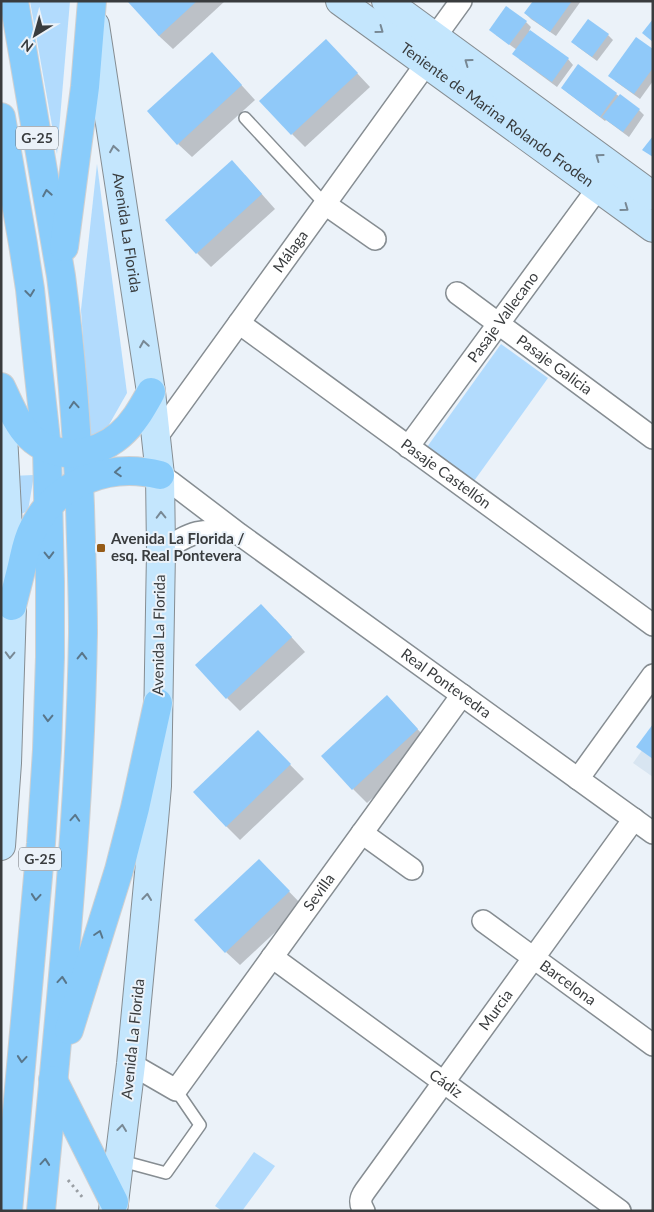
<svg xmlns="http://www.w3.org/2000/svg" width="654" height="1212" font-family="Lato,sans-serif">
<rect width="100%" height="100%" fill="#ebf2f9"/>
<path fill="#d8e5f1" d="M653,735V777L633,763Z"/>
<g fill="#b2dbfd">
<path d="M30,1H70L57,154Z"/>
<path d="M97,164L127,393L106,430L90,436L81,310Z"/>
<path d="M501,344L548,378L474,481L427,447Z"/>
<path d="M34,475L28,511L21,514V488L12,490L11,476Z"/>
<path d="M254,1152L275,1166L242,1211H222L215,1206Z"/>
</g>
<g fill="#0003">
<path d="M131,1H225L173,49L159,36Z"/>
<path d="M534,1H581L556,36L531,19L525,13Z"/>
<path d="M526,22L531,27L529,31L568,59L573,65L557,87L519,59L517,50L496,35Z"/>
<path d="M608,35L613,40L597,61L578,47L573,42Z"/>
<path d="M653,50V81L640,99L615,81Z"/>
<path d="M340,55L370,87L305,147L292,134Z"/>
<path d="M225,67L255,100L192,157L178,144Z"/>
<path d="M562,88L616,94L639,110L644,115L629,137L606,120L605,121L568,93Z"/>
<path d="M245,175L275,209L211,267L197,253Z"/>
<path d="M275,619L305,652L240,711L227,698Z"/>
<path d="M401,711L431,744L367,803L353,789Z"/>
<path d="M258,732L304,779L240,840L226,826Z"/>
<path d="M272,874L303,906L240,965L226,952Z"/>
</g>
<g fill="#90c9f9">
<path d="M129,1H197L159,36L128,2Z"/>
<path d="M533,1H572L550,32L524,13Z"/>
<path d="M506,6L527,21L509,45L489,30Z"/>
<path d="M588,19L609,34L592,57L571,42Z"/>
<path d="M653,19V42L642,33Z"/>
<path d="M530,30L569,58L552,82L512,54Z"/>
<path d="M636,37L653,49V68L634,94L608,76Z"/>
<path d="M326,39L358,73L291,135L259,101Z"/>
<path d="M212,52L242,85L177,145L147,111Z"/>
<path d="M578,64L617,93L600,117L561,88Z"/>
<path d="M620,94L640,109L623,132L602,117Z"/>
<path d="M653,136V157L642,150Z"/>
<path d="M232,160L262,194L196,254L165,220Z"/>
<path d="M261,604L292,637L226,699L195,665Z"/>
<path d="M387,695L418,729L352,790L321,756Z"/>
<path d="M653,724V759L636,747Z"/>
<path d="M258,730L291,764L226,827L193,792Z"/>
<path d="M259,859L290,891L225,953L194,920Z"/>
</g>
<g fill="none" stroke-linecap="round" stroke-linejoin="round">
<defs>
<g id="lane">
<path d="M245,118L325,204"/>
<path d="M118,1160L166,1173L200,1125L176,1090"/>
</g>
<g id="street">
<path d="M325,204L375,239"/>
<path id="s1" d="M457,293L653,438"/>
<path id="s2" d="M239,323L653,625"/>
<path id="s3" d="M156,438L426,64L435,37L461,1"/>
<path id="s4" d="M408,447L598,188"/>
<path id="s5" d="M160,475L172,483L239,534L653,833"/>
<path d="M161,551C192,532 201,527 238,534"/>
<path d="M578,779L653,675"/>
<path d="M362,833L412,869"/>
<path id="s6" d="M483,921L653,1045"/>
<path id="s7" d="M272,957L620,1211"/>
<path id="s8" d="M131,1064L176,1090L462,695"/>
<path id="s9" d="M364,1211C359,1203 360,1198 365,1191L634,819"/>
</g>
<g id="secondary">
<path id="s10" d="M340,1L653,228"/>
<path d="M386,1L653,196"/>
<path id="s11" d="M95,25L151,392L160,475L161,551L157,786L154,820L131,1064L113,1211"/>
<path d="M1,396L12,606L7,763L1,846"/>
</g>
<g id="primary">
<path d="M14,1L61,276C71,352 77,429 80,506C81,548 83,590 83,633C80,826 59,1019 41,1211"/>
<path d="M1,117L23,244L30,289L38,367L47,449L50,582V657L47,750L41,843L8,1211"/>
<path d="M64,247L85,87L92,1"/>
<path d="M1,387C9,403 16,423 29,436C55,461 94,457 120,435C134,423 142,408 151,392"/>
<path d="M12,606C15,593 19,579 22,566C25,553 27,540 33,529C56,482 110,462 160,475"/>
<path d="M69,1030L119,870L135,808L158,703"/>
<path d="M53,1080L114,1202"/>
</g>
</defs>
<use href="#lane" stroke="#868d92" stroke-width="14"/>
<use href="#street" stroke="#868d92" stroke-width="24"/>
<use href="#secondary" stroke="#868d92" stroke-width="30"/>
<use href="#primary" stroke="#cfd0d1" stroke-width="30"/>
<path stroke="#9a9fa4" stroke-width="3" stroke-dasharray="2.5 4" stroke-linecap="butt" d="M68,1180L83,1198"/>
<use href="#lane" stroke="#fff" stroke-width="11"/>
<use href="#street" stroke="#fff" stroke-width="21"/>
<use href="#secondary" stroke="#c4e6fd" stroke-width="28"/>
<use href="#primary" stroke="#89ccfb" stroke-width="28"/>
</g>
<defs><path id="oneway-chevron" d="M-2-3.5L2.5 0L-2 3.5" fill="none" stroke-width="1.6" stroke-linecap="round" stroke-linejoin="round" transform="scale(1.25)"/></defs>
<g stroke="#788894">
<use href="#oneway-chevron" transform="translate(380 30) rotate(36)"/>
<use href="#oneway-chevron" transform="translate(468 62) rotate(-144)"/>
<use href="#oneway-chevron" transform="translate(114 149) rotate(-99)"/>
<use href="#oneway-chevron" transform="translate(599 157) rotate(-144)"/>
<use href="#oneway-chevron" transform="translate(625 208) rotate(36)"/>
<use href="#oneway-chevron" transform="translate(144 344) rotate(-99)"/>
<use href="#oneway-chevron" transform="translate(161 515) rotate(-91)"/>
<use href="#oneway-chevron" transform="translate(10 655) rotate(92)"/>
<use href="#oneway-chevron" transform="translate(147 897) rotate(-84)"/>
<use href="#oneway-chevron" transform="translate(122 1128) rotate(-83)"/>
</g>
<g stroke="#59768a">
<use href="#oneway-chevron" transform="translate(47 193) rotate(-100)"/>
<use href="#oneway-chevron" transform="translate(30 293) rotate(83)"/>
<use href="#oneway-chevron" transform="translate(74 405) rotate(-94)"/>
<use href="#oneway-chevron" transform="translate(118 472) rotate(176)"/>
<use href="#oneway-chevron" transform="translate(49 555) rotate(89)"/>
<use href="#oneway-chevron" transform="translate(82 656) rotate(-89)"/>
<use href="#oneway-chevron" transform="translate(48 718) rotate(92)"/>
<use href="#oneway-chevron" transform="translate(75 818) rotate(-86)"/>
<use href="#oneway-chevron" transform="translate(36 897) rotate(95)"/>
<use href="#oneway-chevron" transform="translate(99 934) rotate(-72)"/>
<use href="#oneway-chevron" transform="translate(62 980) rotate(-85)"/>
<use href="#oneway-chevron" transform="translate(22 1059) rotate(95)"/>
<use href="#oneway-chevron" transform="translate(45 1162) rotate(-85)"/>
</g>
<rect fill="#955b18" stroke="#ebf2f9" stroke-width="2" x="96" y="543" width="10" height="10" rx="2.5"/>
<g text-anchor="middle" stroke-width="4" stroke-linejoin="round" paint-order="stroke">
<g fill="#ebf2f9" stroke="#6e7376" stroke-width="1">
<rect x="16" y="126.5" width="42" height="23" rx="4"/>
<rect x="19" y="847.5" width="42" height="23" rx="4"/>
</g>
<g font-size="14" font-weight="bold" fill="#393c3e">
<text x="37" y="143">G-25</text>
<text x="40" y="864">G-25</text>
</g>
<g font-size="15" fill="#393c3e" stroke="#ebf2f9">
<text dy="5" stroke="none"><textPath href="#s10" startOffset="194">Teniente de Marina Rolando Froden</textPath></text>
<text dy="5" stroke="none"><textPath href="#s11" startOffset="210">Avenida La Florida</textPath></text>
<text dy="5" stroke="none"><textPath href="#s3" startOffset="230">Málaga</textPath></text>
<text dy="5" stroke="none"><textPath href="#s4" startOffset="161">Pasaje Vallecano</textPath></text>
<text dy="5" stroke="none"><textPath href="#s1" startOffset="121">Pasaje Galicia</textPath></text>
<text dy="5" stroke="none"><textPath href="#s2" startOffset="256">Pasaje Castellón</textPath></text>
<text transform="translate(159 635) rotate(-89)" y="5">Avenida La Florida</text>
<text dy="5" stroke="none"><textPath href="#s5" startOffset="354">Real Pontevedra</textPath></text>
<text dy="5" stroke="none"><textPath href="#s8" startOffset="296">Sevilla</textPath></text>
<text dy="5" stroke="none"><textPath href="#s6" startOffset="105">Barcelona</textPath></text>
<text dy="5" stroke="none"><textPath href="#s9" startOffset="245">Murcia</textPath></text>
<text transform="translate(133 1039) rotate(-84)" y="5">Avenida La Florida</text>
<text dy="5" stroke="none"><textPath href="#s7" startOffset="215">Cádiz</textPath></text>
</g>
<g font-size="15" font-weight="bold" fill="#393c3e" stroke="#ebf2f9" text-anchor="start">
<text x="111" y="544">Avenida La Florida /<tspan x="111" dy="17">esq. Real Pontevera</tspan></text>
</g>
</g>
<rect width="654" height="1212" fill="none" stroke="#393c3e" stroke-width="5"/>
<g transform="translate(35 35) rotate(217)" stroke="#ebf2f9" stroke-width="4" paint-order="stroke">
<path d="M0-4L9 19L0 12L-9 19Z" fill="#393c3e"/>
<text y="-8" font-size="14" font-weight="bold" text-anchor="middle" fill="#393c3e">N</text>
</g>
</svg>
